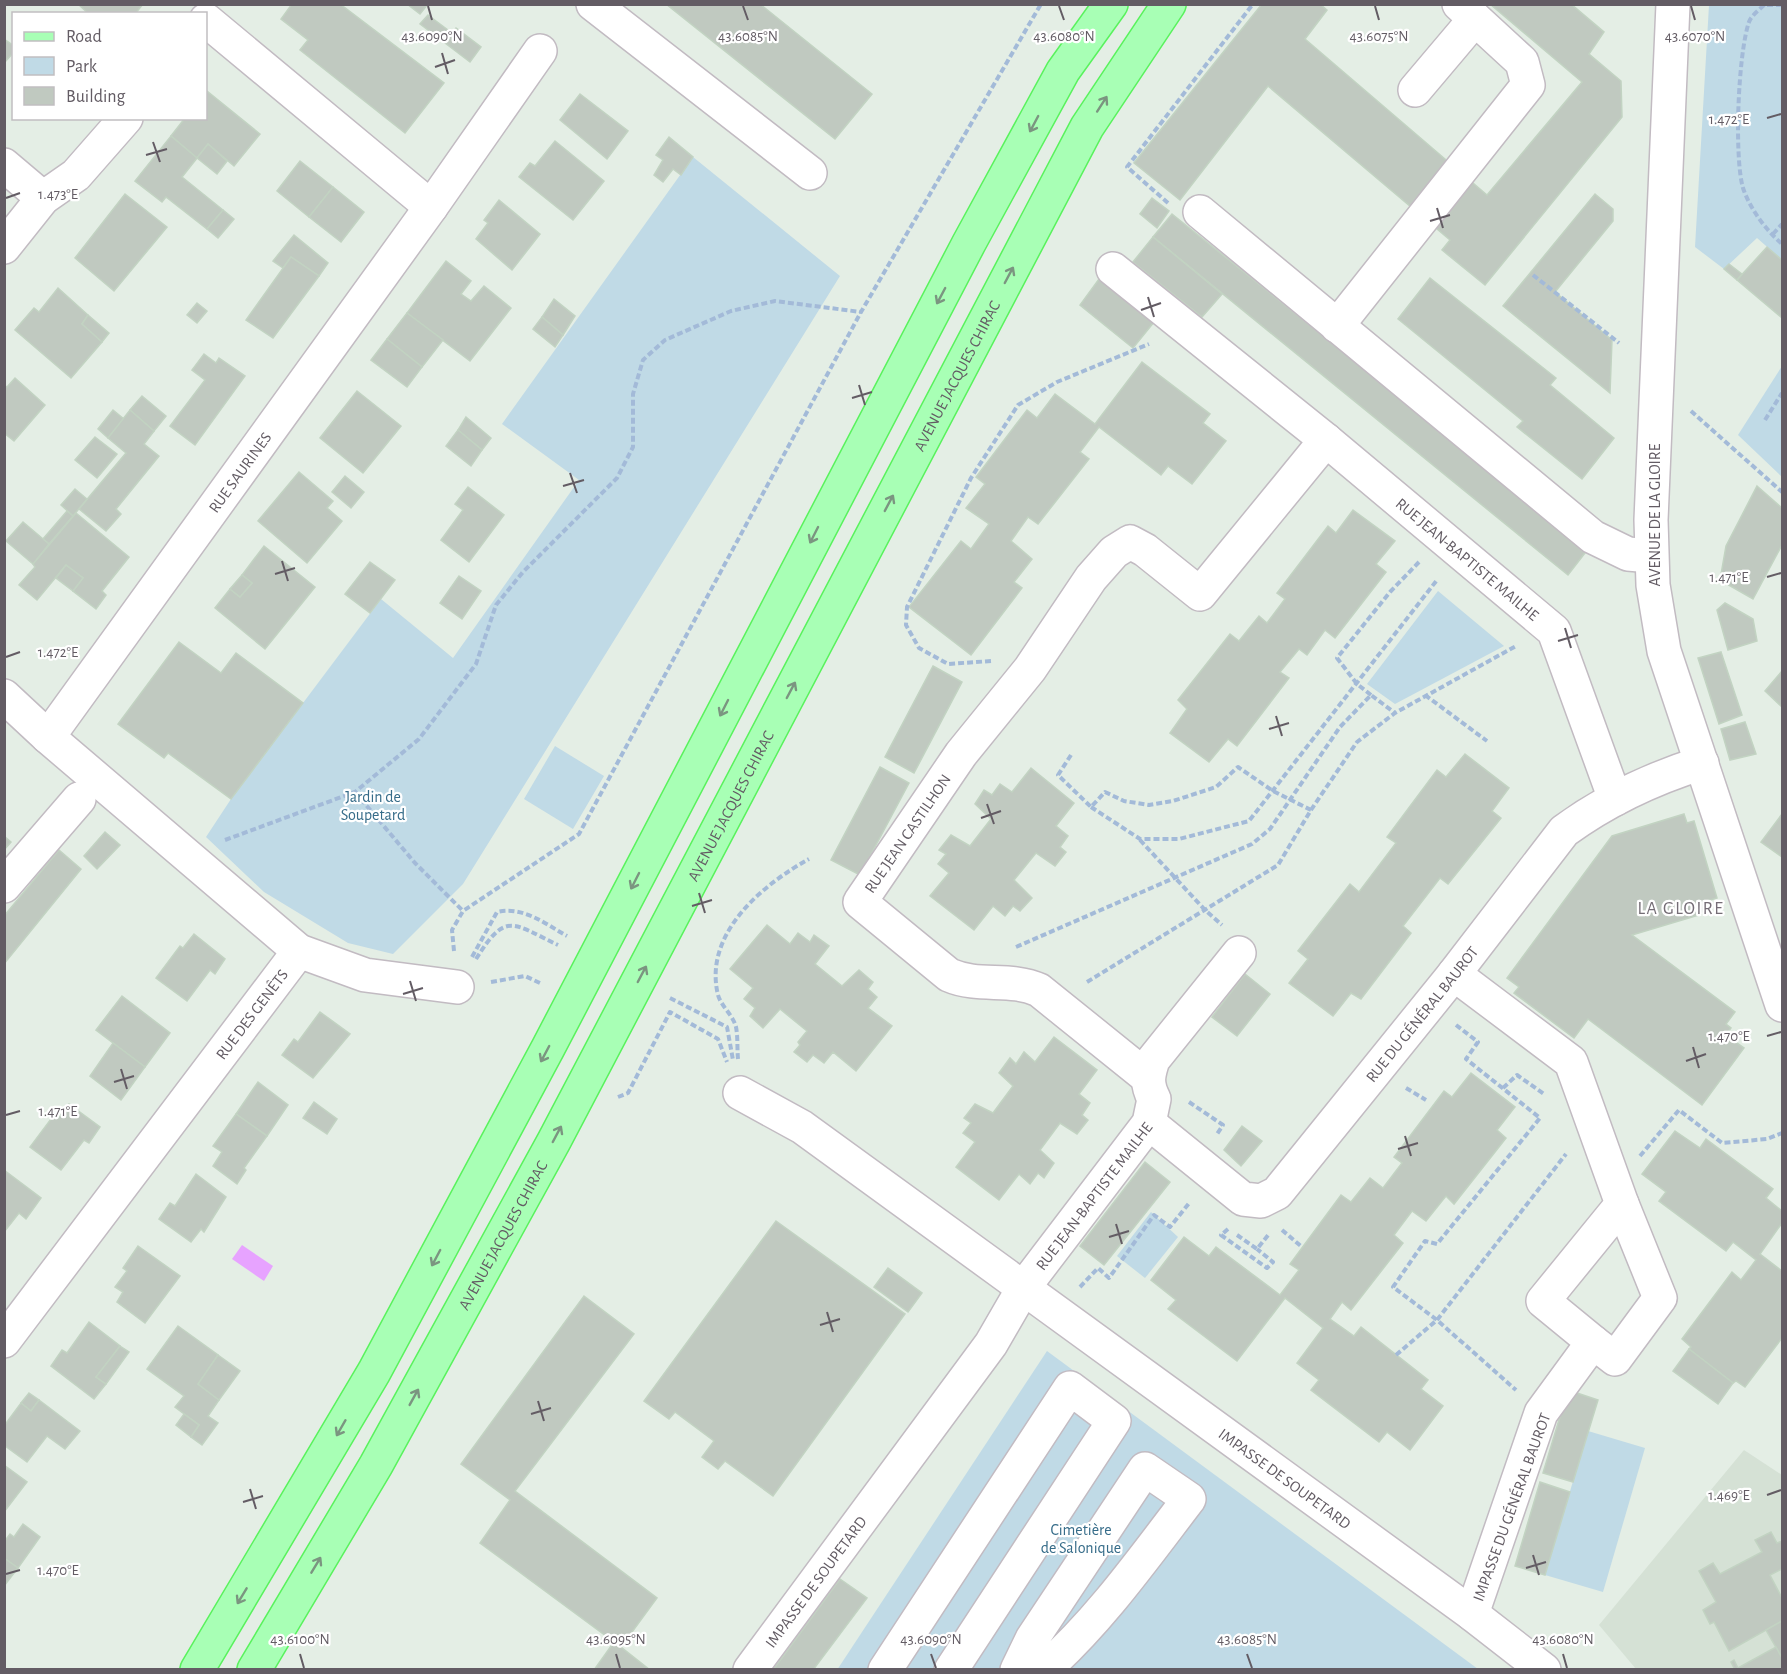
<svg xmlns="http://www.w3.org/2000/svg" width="1787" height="1674" font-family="'Alegreya Sans',sans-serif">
<rect width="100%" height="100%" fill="#e4eee5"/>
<path fill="#d5e1d5" d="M1744,1450L1782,1475V1669H1636L1599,1625Z"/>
<g fill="#c0dae6">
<path d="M1709,5H1782V260L1757,238L1724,269L1695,247Z"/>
<path d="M693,157L840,276L463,884L393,954L348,943L264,892L206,837L231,799L381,599L453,658L579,480L502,424Z"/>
<path d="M1782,366V477L1738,435Z"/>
<path d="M1438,591L1504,646L1395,704L1367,684Z"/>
<path d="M555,746L604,776L573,829L524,799Z"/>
<path d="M1151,1212L1178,1237L1145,1278L1117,1256Z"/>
<path d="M1047,1351L1478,1669L837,1670Z"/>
<path d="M1588,1431L1645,1448L1603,1592L1545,1575Z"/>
</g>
<path fill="#e7a3ff" d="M242,1245L273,1266L264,1281L232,1259Z"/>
<g fill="#c0c9c0" stroke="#c2d3c2" stroke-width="1.5">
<path d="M143,4L135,14H89L79,5Z"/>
<path d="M292,4H340L444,83L405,133L300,50L308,40L281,19Z"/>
<path d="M407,4H428L420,14Z"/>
<path d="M666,4H760L872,94L835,139Z"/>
<path d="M1262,4H1320L1327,10L1305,39L1487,195L1582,82L1490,4H1571L1604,32L1589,54L1621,81L1622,117L1485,285L1442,250L1450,240L1268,86L1180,200L1134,163Z"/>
<path d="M428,15L452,33L456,28L481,47L470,62L420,24Z"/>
<path d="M4,39L14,46V52L4,63Z"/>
<path d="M207,91L260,134L234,166L208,144L197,158L171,136L185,118H206Z"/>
<path d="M580,94L628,131L607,159L560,120Z"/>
<path d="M171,136L197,158L182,177L223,210L207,229L166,197L162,202L135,181Z"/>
<path d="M669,137L693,157L681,175L673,169L663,182L654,175L663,160L656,155Z"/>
<path d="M555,141L604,181L573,220L519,177L530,163L535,166Z"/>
<path d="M208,144L227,161L217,174L197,158Z"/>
<path d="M300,161L333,187L309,217L277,191Z"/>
<path d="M333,187L364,212L341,242L309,217Z"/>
<path d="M125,194L167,227L114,291L75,258Z"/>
<path d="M1595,194L1613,209V221L1555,292L1612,340L1610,393L1503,306Z"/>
<path d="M1152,198L1169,211L1157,228L1140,214Z"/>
<path d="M499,200L540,234L512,270L476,239L488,223L484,220Z"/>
<path d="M223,210L234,219L218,238L207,229Z"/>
<path d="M1172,214L1588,549L1568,575L1153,237Z"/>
<path d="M294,235L328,263L319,276L291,257L283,268L273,261Z"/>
<path d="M1153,237L1222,294L1202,317L1133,262Z"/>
<path d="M1767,247L1782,260V318L1737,280Z"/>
<path d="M291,257L319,276L273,338L246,320Z"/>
<path d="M446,261L471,281L461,294L471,301L484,286L511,308L470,361L407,313Z"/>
<path d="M1729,264L1742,274L1737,280L1724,269Z"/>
<path d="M1430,278L1556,378L1550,385L1614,438L1582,479L1517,427L1523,421L1398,319Z"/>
<path d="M1099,279L1154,322L1133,348L1080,305Z"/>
<path d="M58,288L88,315L82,324L102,342L71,378L15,330L34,308L39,312Z"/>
<path d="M554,299L575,316L563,335L542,317Z"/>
<path d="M197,303L207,311L197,323L187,315Z"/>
<path d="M407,313L443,340L422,367L387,339Z"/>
<path d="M88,315L109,333L102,342L82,324Z"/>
<path d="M542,317L563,335L555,347L533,329Z"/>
<path d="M387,339L422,367L407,387L371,360Z"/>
<path d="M204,354L216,363L219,358L245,376L195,445L170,426L205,380L192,370Z"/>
<path d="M1142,362L1210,414L1203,423L1226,441L1192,484L1168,466L1161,475L1099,427L1080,452L1089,459L1038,524L1028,517L1011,541L1032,559L1014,582L1022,588L971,655L909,607L961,541L971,549L989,524L966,508L985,484L976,477L1027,410L1037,418L1055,394L1095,424Z"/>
<path d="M15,378L45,405L14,441L4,433V385L7,387Z"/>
<path d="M357,391L401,426L363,473L320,438Z"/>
<path d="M142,396L166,416L154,431L130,410Z"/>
<path d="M113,410L124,419L108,438L98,429Z"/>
<path d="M130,410L154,431L144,444L159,456L116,509L121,514L106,531L79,509L126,453L108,438Z"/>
<path d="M466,417L491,438L482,450L458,430Z"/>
<path d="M458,430L482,450L471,466L446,446Z"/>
<path d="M95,437L117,454L97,478L75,460Z"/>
<path d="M299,472L333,501L327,508L342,521L307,563L258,521Z"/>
<path d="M345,476L364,492L351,508L332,492Z"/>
<path d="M1757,486L1782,508V545L1753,599L1720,580L1726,546Z"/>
<path d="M468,487L504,515L469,562L441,540L463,510L455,504Z"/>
<path d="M75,489L87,499L73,516L61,505Z"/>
<path d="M1353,510L1395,541L1376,564L1386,572L1335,638L1325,630L1307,655L1299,649L1280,672L1289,678L1237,746L1228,739L1209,762L1170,733L1187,709L1178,700L1230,634L1239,641L1259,616L1267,623L1285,599L1277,593L1328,526L1336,533Z"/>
<path d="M67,511L73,516L49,544L43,539Z"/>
<path d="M76,513L129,557L102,591L106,595L96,609L73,591L83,578L66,565L37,600L19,585L35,567L33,564Z"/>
<path d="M23,522L49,544L33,564L6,541Z"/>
<path d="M264,546L315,587L265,649L215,608L230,589L240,597L252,583L242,575Z"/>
<path d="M370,562L395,580L370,613L345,594Z"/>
<path d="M66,565L83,578L73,591L56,578Z"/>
<path d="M242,575L252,583L240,597L230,589Z"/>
<path d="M459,576L481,591L462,619L440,603Z"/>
<path d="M1725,603L1753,619L1757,641L1728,650L1717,610Z"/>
<path d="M179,642L221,673L236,653L303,703L231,799L168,753L164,758L118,724Z"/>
<path d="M1721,652L1742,715L1719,724L1698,658Z"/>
<path d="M933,666L962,682L914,773L885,757Z"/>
<path d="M1782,671V707L1765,691Z"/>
<path d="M1745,722L1756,754L1730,760L1721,729Z"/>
<path d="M1465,754L1509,788L1492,811L1501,818L1448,884L1440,878L1403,926L1411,933L1361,999L1351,993L1333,1016L1289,983L1308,959L1298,951L1350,884L1359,892L1396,843L1387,837L1437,770L1446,777Z"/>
<path d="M880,767L909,783L860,875L831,860Z"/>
<path d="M1031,768L1074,803L1056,826L1068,836L1060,847L1066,852L1055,866L1036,853L1014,880L1032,898L1020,911L1013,906L1005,916L993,906L974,930L930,896L949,873L938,864L946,854L939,850L951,835L970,846L991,819L975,804L984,790L992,795L1000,784L1012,792Z"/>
<path d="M1684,814L1687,823L1694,821L1717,898L1707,901L1709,912L1632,935L1735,1012L1726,1024L1731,1028L1726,1035L1744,1048L1702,1105L1588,1019L1574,1038L1514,993L1519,987L1507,978L1612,836Z"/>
<path d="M1782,814V857L1761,842Z"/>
<path d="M105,832L120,845L97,869L84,856Z"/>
<path d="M4,836L11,842L4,850Z"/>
<path d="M59,850L81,869L4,964V916Z"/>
<path d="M767,925L790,944L798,933L810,942L814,935L829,946L815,964L842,986L859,970L873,982L868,989L877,997L868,1008L892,1026L856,1071L833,1052L824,1063L813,1055L807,1062L794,1052L800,1045L798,1042L807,1031L780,1009L763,1028L750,1016L755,1008L744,999L753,988L730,969Z"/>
<path d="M194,934L225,959L215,974L210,970L187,1001L156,978L180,946L183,948Z"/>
<path d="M1245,974L1270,994L1237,1036L1212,1017Z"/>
<path d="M122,996L170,1033L145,1067L96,1030Z"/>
<path d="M320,1012L350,1034L313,1078L282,1055L294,1039L298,1042Z"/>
<path d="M1054,1037L1097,1070L1079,1094L1090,1103L1082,1115L1088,1120L1077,1134L1060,1123L1040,1150L1054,1163L1044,1178L1038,1173L1030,1184L1019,1174L999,1200L956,1167L975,1142L963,1133L971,1123L964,1118L975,1104L993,1113L1013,1086L999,1073L1010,1058L1016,1064L1024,1052L1035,1062Z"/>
<path d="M113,1043L145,1067L121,1100L90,1076Z"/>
<path d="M1471,1073L1515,1107L1497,1130L1506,1138L1454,1204L1446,1196L1426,1221L1412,1211L1394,1235L1403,1243L1351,1310L1342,1302L1330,1319L1354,1336L1361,1327L1428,1380L1421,1389L1443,1406L1410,1450L1387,1432L1379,1442L1311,1390L1319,1380L1297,1363L1323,1328L1285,1298L1237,1361L1168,1309L1176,1300L1151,1280L1184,1237L1209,1256L1216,1247L1280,1295L1299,1270L1290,1264L1341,1195L1351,1202L1370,1178L1383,1188L1402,1163L1394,1157L1444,1091L1452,1097Z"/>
<path d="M258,1082L288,1105L267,1136L236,1114Z"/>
<path d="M314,1102L337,1119L327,1134L303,1118Z"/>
<path d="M69,1104L100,1127L89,1143L84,1140L61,1170L30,1147L54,1115L58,1118Z"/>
<path d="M236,1114L267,1136L244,1168L246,1170L237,1184L213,1166L222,1152L213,1146Z"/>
<path d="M1242,1126L1262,1141L1241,1166L1224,1150Z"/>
<path d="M1675,1131L1700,1148L1706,1139L1773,1189L1766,1198L1782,1211V1223L1760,1254L1782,1271V1338L1745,1387L1736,1381L1733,1383L1689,1349L1691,1347L1682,1339L1732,1272L1741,1280L1756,1260L1733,1242L1726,1251L1659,1201L1666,1192L1642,1174Z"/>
<path d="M1145,1162L1170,1182L1104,1265L1080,1246Z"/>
<path d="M4,1170L41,1198L26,1219L19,1213L4,1232Z"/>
<path d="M196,1174L226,1197L204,1232L201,1229L191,1242L159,1219L170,1203L175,1206Z"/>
<path d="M776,1221L905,1314L773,1496L725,1461L718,1469L702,1457L714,1441L675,1412L669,1419L644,1401Z"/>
<path d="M138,1246L180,1276L145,1323L117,1302L123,1292L115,1287L127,1271L123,1268Z"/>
<path d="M888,1268L922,1293L908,1312L874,1287Z"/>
<path d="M584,1296L634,1334L515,1491L657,1598L621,1647L650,1670H594L614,1642L480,1543L510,1500L461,1464Z"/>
<path d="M89,1322L120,1346L96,1377L106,1384L94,1399L51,1366L62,1350L67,1353Z"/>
<path d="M178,1326L218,1355L198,1384L219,1400L208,1416L218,1423L202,1445L191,1437L199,1425L175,1407L184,1396L147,1369Z"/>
<path d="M120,1346L129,1352L106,1384L96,1377Z"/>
<path d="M1689,1349L1733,1383L1718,1404L1673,1371Z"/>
<path d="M218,1355L240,1371L219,1400L198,1384Z"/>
<path d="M1568,1390L1598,1400L1573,1482L1543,1473Z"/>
<path d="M29,1393L39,1400L31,1411L21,1403Z"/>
<path d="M39,1400L80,1431L65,1449L47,1436L27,1462L4,1445V1426L21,1403L31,1411Z"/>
<path d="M184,1414L199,1425L191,1437L176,1425Z"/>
<path d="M4,1465L27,1482L4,1512Z"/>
<path d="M1540,1482L1570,1492L1545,1575L1515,1566Z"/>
<path d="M23,1524L40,1537L18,1568L4,1558V1542L10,1534L14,1537Z"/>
<path d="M1771,1532L1777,1543L1782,1541V1569L1770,1575L1782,1598V1621L1729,1651L1714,1622L1710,1624L1703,1610L1716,1602L1699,1571L1713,1563L1720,1574L1762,1552L1755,1540Z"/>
<path d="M4,1558L18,1568L4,1586Z"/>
<path d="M840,1579L867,1598L813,1670H773Z"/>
<path d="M1782,1621V1658L1766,1630Z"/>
<path d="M1776,1647L1782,1658V1670H1735L1731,1662L1734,1660L1738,1668Z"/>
</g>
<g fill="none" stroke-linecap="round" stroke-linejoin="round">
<defs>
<g id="minor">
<path d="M593,4L810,173"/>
<path d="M1673,4L1651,520L1653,585L1664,651L1782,1005"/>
<path d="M206,20L431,207"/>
<path d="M1415,90L1475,19"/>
<path d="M4,165L43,198"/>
<path d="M1200,212L1593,537L1628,554L1651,556"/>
<path d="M4,247L43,198L76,175L126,118"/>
<path id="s1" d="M1113,269L1326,440L1554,631L1615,799"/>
<path d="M1337,326L1528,85L1522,62L1459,4"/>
<path d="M4,696L48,737L299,951L365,975L457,987"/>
<path id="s2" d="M48,737L431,207L540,51"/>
<path d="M4,886L79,799"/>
<path d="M1454,974L1571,1062L1622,1204L1543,1301L1593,1342L1541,1413L1472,1614"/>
<path id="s3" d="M1147,1077L1039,990C1010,977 979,988 949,975L860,902L961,754L1030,669L1091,578L1114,552L1130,542L1145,550L1200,594L1326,440"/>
<path id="s4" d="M740,1093L802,1127L1472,1614L1544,1670"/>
<path id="s5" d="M1149,1123L1243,1199L1261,1201L1277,1193L1454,974L1564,831C1605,801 1654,778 1702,763"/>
<path id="s6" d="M4,1341L299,951"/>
<path d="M1593,1342L1615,1359L1660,1298L1622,1204"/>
<path id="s7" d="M750,1670L991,1344L1024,1287L1149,1123L1154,1099C1146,1084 1148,1075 1153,1060L1239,953"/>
<path d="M885,1670L1070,1388L1114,1421L951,1670"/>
<path d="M1017,1670L1032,1639L1145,1469L1189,1499C1143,1559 1100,1620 1044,1670"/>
</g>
<g id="major">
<path d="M197,1670L374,1372L548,1048L969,243L1063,71L1111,4"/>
<path id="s8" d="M254,1670L376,1465L554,1141L1087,127L1169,4"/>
</g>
</defs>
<use href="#minor" stroke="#c2bbc2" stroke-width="36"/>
<use href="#major" stroke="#59f25d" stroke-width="36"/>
<g stroke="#a3bad8" stroke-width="4" stroke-dasharray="6 3" stroke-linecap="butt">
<path d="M1782,5H1764C1759,10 1751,16 1749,22C1738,54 1734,157 1743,188C1750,209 1766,230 1782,244"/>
<path d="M1168,203L1127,167L1253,4"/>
<path d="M1773,234L1782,224"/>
<path d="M1533,275L1619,343"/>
<path d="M1691,411L1782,492"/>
<path d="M1765,420L1782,393"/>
<path d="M991,661L948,664L919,648L906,625L907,607L971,478L1018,405L1057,382L1149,344"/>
<path d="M1371,695L1357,684L1337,658L1390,592L1419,562"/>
<path d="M1425,695L1487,741"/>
<path d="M1071,755L1058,775L1091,807L1105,792L1124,801L1149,805L1173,801L1216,787L1238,767L1273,791L1311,810"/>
<path d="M355,792L415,863L463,911"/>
<path d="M1091,807L1140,839H1179L1249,821L1437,580"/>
<path d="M225,840L355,792L419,739L476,664L496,605L523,572L617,478L633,447V394L643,360L665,340L731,311L775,301L861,312"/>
<path d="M1140,840L1205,910L1222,925"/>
<path d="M1016,947L1252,844L1270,829L1340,727L1371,695L1395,713"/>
<path d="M454,951L452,930L463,911L579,834L861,312L1041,4"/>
<path d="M472,957L497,912C523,906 544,923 567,936"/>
<path d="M476,959C506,911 512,923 558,945"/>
<path d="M491,982L525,976L542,984"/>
<path d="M1087,982L1278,865L1311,810L1357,742L1395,713L1516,646"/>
<path d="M670,998L727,1027L733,1060"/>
<path d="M1456,1025L1478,1042L1466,1059L1540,1118L1437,1244L1425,1241L1393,1287L1437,1320L1516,1390"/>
<path d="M738,1059C737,1049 738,1037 736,1027C733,1015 721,1006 718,995C703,934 762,885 809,859"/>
<path d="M1406,1088L1426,1100"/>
<path d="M1503,1088L1517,1075L1544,1094"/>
<path d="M618,1097L628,1093L670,1012L718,1039L727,1062"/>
<path d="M1189,1102L1223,1125L1217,1134"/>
<path d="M1640,1156L1679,1110L1722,1143L1767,1139L1782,1133"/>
<path d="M1228,1229L1221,1235L1267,1268L1273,1262L1257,1249"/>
<path d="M1282,1230L1302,1247"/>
<path d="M1237,1235L1257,1249L1269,1234"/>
<path d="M1080,1287L1098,1268L1109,1278L1154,1215L1170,1227L1190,1202"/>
<path d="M1396,1355L1437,1320L1566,1154"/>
</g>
<use href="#minor" stroke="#fff" stroke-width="33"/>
<use href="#major" stroke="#a8ffb5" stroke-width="33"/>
</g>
<defs><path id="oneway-shaft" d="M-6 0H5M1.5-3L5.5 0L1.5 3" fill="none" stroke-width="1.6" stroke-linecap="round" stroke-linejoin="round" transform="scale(1.5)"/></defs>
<g stroke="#7b9580">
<use href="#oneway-shaft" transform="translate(1102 104) rotate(-57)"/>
<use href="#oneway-shaft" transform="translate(1034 124) rotate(118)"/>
<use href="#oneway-shaft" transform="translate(1009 275) rotate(-62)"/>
<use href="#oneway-shaft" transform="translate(941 296) rotate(118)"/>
<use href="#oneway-shaft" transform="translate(889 503) rotate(-62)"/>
<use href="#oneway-shaft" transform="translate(814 535) rotate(117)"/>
<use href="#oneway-shaft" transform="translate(791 690) rotate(-62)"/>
<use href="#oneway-shaft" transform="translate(724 708) rotate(117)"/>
<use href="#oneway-shaft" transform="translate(635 881) rotate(117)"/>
<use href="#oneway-shaft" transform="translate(642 974) rotate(-62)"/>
<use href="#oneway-shaft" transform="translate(545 1054) rotate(118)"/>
<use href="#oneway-shaft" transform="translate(557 1134) rotate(-62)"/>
<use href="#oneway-shaft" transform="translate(436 1258) rotate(118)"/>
<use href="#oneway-shaft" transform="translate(414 1397) rotate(-61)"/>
<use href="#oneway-shaft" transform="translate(341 1428) rotate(120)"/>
<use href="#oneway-shaft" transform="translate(316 1565) rotate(-59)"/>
<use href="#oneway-shaft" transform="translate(242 1596) rotate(121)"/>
</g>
<path fill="none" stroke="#635c64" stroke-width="2" d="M428,6L432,20M743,6L748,20M1059,6L1064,20M1375,6L1379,20M1691,6L1695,20M442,53L448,74M435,67L455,60M1767,118L1781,114M153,142L160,162M146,155L167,149M6,198L20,193M1437,208L1443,228M1430,221L1450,215M1148,297L1154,317M1141,310L1161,303M859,385L865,405M852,398L872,392M570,473L577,493M563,486L584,480M282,561L288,581M275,574L295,568M1767,577L1781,573M1565,628L1571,648M1558,641L1578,635M6,657L20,652M1276,716L1282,736M1269,729L1289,723M987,804L994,824M981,818L1001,811M699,893L705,913M692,906L712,900M410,981L416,1001M403,994L423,988M1767,1036L1781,1032M1693,1047L1699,1068M1686,1061L1706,1054M121,1069L127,1089M114,1082L134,1076M6,1115L20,1111M1405,1136L1411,1156M1398,1149L1418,1143M1116,1224L1122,1244M1109,1237L1129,1231M827,1312L833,1332M820,1325L840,1319M538,1401L544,1421M531,1414L551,1408M250,1489L256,1509M1767,1495L1781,1490M243,1502L263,1496M1533,1555L1539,1575M1526,1568L1546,1562M6,1574L20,1570M300,1654L304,1668M616,1654L620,1668M931,1654L936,1668M1247,1654L1252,1668M1563,1654L1567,1668"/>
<g text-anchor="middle" stroke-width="4.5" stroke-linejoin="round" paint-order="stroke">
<g font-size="16" fill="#635c64" stroke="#fff">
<text dy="6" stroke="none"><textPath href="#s8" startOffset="1473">AVENUE JACQUES CHIRAC</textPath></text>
<text dy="6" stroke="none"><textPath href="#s2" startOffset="327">RUE SAURINES</textPath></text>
<text transform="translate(1654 515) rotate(-90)" y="6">AVENUE DE LA GLOIRE</text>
<text dy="6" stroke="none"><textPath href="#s1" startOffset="458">RUE JEAN-BAPTISTE MAILHE</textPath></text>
<text dy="6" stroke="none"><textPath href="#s8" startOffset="987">AVENUE JACQUES CHIRAC</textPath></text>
<text dy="6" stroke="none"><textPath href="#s3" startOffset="429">RUE JEAN CASTILHON</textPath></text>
<text dy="6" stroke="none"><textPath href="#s5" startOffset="387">RUE DU GÉNÉRAL BAUROT</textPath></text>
<text dy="6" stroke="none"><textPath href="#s6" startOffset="410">RUE DES GENÊTS</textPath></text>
<text dy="6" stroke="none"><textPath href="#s7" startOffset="586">RUE JEAN-BAPTISTE MAILHE</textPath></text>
<text dy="6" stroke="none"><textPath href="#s8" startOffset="501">AVENUE JACQUES CHIRAC</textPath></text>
<text dy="6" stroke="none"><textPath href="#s4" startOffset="668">IMPASSE DE SOUPETARD</textPath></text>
<text transform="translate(1511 1507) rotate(-70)" y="6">IMPASSE DU GÉNÉRAL BAUROT</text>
<text dy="6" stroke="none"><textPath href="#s7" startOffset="110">IMPASSE DE SOUPETARD</textPath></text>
</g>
<g font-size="16" fill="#366c89" stroke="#fff">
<text x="373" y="802">Jardin de<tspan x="373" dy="18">Soupetard</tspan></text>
<text x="1081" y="1535">Cimetière<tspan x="1081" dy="18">de Salonique</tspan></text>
</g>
<g font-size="18" letter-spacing="1.5" fill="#756d76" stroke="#fff">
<text x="1681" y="914">LA GLOIRE</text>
</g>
</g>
<g font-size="15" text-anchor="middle" fill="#635c64" stroke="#fff" stroke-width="4.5" stroke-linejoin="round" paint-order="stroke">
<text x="432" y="41">43.6090°N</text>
<text x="748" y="41">43.6085°N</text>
<text x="1064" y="41">43.6080°N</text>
<text x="1379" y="41">43.6075°N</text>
<text x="1695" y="41">43.6070°N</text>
<text x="1729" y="124">1.472°E</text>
<text x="58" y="199">1.473°E</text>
<text x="1729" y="582">1.471°E</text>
<text x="58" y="657">1.472°E</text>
<text x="1729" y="1041">1.470°E</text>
<text x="58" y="1116">1.471°E</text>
<text x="1729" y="1500">1.469°E</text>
<text x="58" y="1575">1.470°E</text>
<text x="300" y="1644">43.6100°N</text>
<text x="616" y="1644">43.6095°N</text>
<text x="931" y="1644">43.6090°N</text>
<text x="1247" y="1644">43.6085°N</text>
<text x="1563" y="1644">43.6080°N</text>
</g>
<rect width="1787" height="1674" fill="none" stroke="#635c64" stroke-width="12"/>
<rect x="12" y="12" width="195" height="108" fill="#ffffff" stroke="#c1bec1" stroke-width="1.5"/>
<rect x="24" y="32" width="30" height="9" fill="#a8ffb5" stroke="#c1bec1" stroke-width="1.5"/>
<text x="66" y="42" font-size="18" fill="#635c64">Road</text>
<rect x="24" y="57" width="30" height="18" fill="#c0dae6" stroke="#c1bec1" stroke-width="1.5"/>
<text x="66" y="72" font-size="18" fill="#635c64">Park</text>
<rect x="24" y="87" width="30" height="18" fill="#c0c9c0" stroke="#c1bec1" stroke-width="1.5"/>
<text x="66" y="102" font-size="18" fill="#635c64">Building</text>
</svg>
